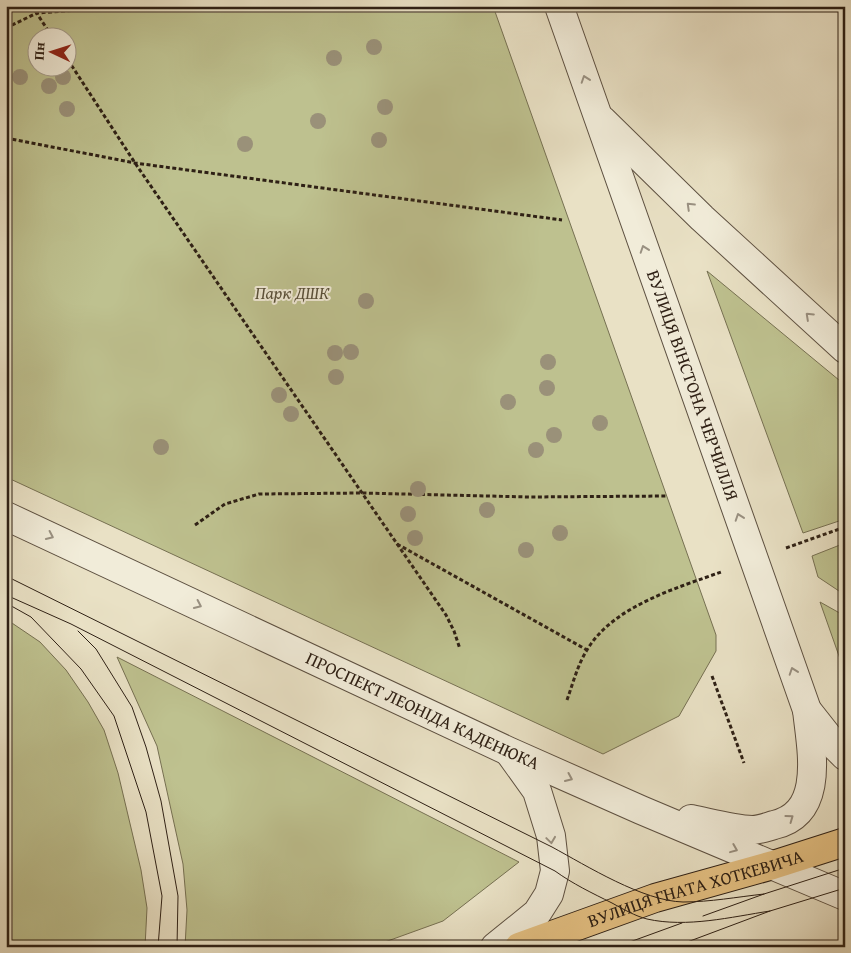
<svg xmlns="http://www.w3.org/2000/svg" width="851" height="953" font-family="'Gentium Book Plus',serif">
<rect width="100%" height="100%" fill="#e9e1c5"/>
<filter id="stains"><feTurbulence type="fractalNoise" baseFrequency=".004" numOctaves="4"/><feColorMatrix values="0 0 0 0 .2 0 0 0 0 .09 0 0 0 0 .02 0 0 0 .5 -.17"/></filter>
<radialGradient id="worn" r=".72"><stop offset=".6" stop-color="#630" stop-opacity="0"/><stop offset="1" stop-color="#630" stop-opacity=".3"/></radialGradient>
<g fill="#bec18f" stroke="#767052" fill-rule="evenodd">
<path d="M6,6H493L716,635V651L679,716L603,754L6,477ZM38,38H68V68H38Z"/>
<path d="M707,271L845,385V519L803,533Z"/>
<path d="M845,543V595L818,577L812,556Z"/>
<path d="M820,602L845,616V673Z"/>
<path d="M6,619L40,642L66,670L88,702L104,730L118,773L141,870L147,908L145,947H6Z"/>
<path d="M117,657L519,862L443,921L371,947H185L187,910L183,864L157,746Z"/>
</g>
<g fill="none" stroke-linecap="round" stroke-linejoin="round">
<defs>
<g id="minor">
<path id="s1" d="M559,6L807,710L837,748L845,756"/>
<path d="M602,120L702,218L845,349"/>
<path id="s2" d="M6,516L508,751L641,810L845,896"/>
<path d="M691,819C711,823 732,829 752,830C759,830 767,827 774,825C826,813 811,749 807,710"/>
<path d="M495,947L537,913L549,894L555,871L551,836L537,791L509,752"/>
</g>
<g id="highway">
<path id="s3" d="M519,947L655,898L773,865L845,842"/>
</g>
</defs>
<use href="#minor" stroke="#5d5041" stroke-width="30"/>
<use href="#highway" stroke="#2e2015" stroke-width="30"/>
<g stroke="#2e2015" stroke-width="3" stroke-dasharray="4 2.5" stroke-linecap="butt">
<path d="M32,6L53,38"/>
<path d="M6,28L37,13L133,6"/>
<path d="M68,60L135,163L446,615L454,631L460,649"/>
<path d="M6,138L135,163L562,220"/>
<path d="M195,525L225,504L259,494L362,493L529,497L667,496"/>
<path d="M397,544L587,650"/>
<path d="M786,548L845,527"/>
<path d="M712,676L744,763"/>
<path d="M567,700C573,683 578,664 587,650C613,606 677,588 721,572"/>
</g>
<use href="#minor" stroke="#f1ecd9" stroke-width="28"/>
<use href="#highway" stroke="#e4c082" stroke-width="28"/>
<g stroke="#2e2015" stroke-width="1">
<path d="M6,576L552,847C587,866 643,901 683,902C710,902 737,897 764,894"/>
<path d="M6,595L71,624L555,871C573,884 592,893 612,903C623,909 635,916 647,919C687,928 731,917 770,911"/>
<path d="M6,603L31,617L81,669L114,716L146,812L162,896L158,947"/>
<path d="M78,631L96,649L132,707L146,747L161,801L178,896L177,947"/>
<path d="M703,916L764,894L845,868"/>
<path d="M616,947L682,923"/>
<path d="M674,947L770,911L845,888"/>
</g>
</g>
<g fill="#9a9179">
<circle cx="374" cy="47" r="8"/>
<circle cx="334" cy="58" r="8"/>
<circle cx="20" cy="77" r="8"/>
<circle cx="63" cy="77" r="8"/>
<circle cx="49" cy="86" r="8"/>
<circle cx="385" cy="107" r="8"/>
<circle cx="67" cy="109" r="8"/>
<circle cx="318" cy="121" r="8"/>
<circle cx="379" cy="140" r="8"/>
<circle cx="245" cy="144" r="8"/>
<circle cx="366" cy="301" r="8"/>
<circle cx="351" cy="352" r="8"/>
<circle cx="335" cy="353" r="8"/>
<circle cx="548" cy="362" r="8"/>
<circle cx="336" cy="377" r="8"/>
<circle cx="547" cy="388" r="8"/>
<circle cx="279" cy="395" r="8"/>
<circle cx="508" cy="402" r="8"/>
<circle cx="291" cy="414" r="8"/>
<circle cx="600" cy="423" r="8"/>
<circle cx="554" cy="435" r="8"/>
<circle cx="161" cy="447" r="8"/>
<circle cx="536" cy="450" r="8"/>
<circle cx="418" cy="489" r="8"/>
<circle cx="487" cy="510" r="8"/>
<circle cx="408" cy="514" r="8"/>
<circle cx="560" cy="533" r="8"/>
<circle cx="415" cy="538" r="8"/>
<circle cx="526" cy="550" r="8"/>
</g>
<defs><path id="oneway-chevron" d="M-2-3.5L2.5 0L-2 3.5" fill="none" stroke-width="1.6" stroke-linecap="round" stroke-linejoin="round" transform="scale(1.25)"/></defs>
<g stroke="#999081">
<use href="#oneway-chevron" transform="translate(585 79) rotate(-109)"/>
<use href="#oneway-chevron" transform="translate(690 206) rotate(-136)"/>
<use href="#oneway-chevron" transform="translate(644 249) rotate(-109)"/>
<use href="#oneway-chevron" transform="translate(809 316) rotate(-137)"/>
<use href="#oneway-chevron" transform="translate(739 517) rotate(-109)"/>
<use href="#oneway-chevron" transform="translate(50 536) rotate(25)"/>
<use href="#oneway-chevron" transform="translate(198 605) rotate(25)"/>
<use href="#oneway-chevron" transform="translate(793 671) rotate(-109)"/>
<use href="#oneway-chevron" transform="translate(569 778) rotate(24)"/>
<use href="#oneway-chevron" transform="translate(790 818) rotate(-36)"/>
<use href="#oneway-chevron" transform="translate(551 840) rotate(82)"/>
<use href="#oneway-chevron" transform="translate(734 849) rotate(22)"/>
</g>
<g text-anchor="middle" stroke-width="4" stroke-linejoin="round" paint-order="stroke">
<g font-size="18" font-style="italic" fill="#59503a" stroke="#f1ecd9">
<text x="292" y="299">Парк ДШК</text>
</g>
<g font-size="18" fill="#2e2015" stroke="#f1ecd9">
<text dy="6" stroke="none"><textPath href="#s1" startOffset="402">ВУЛИЦЯ ВІНСТОНА ЧЕРЧИЛЛЯ</textPath></text>
<text dy="6" stroke="none"><textPath href="#s2" startOffset="460">ПРОСПЕКТ ЛЕОНІДА КАДЕНЮКА</textPath></text>
<text dy="6" stroke="none"><textPath href="#s3" startOffset="186">ВУЛИЦЯ ГНАТА ХОТКЕВИЧА</textPath></text>
</g>
</g>
<rect width="851" height="953" fill="none" stroke="#e9e1c5" stroke-width="25"/>
<rect x="8" y="8" width="836" height="938" fill="none" stroke="#2e2015" stroke-width="2.5"/>
<rect x="12" y="12" width="826" height="928" fill="none" stroke="#2e2015"/>
<g transform="translate(52 52) rotate(274)"><circle r="24" fill="#f1ecd9" stroke="#a39a8b"/>
<path d="M0-4L9 19L0 12L-9 19Z" fill="#8f2418"/>
<text y="-8" font-size="14" font-weight="bold" text-anchor="middle" fill="#2e2015">Пн</text>
</g>
<rect width="100%" height="100%" filter="url(#stains)"/>
<rect width="100%" height="100%" fill="url(#worn)"/>
</svg>
